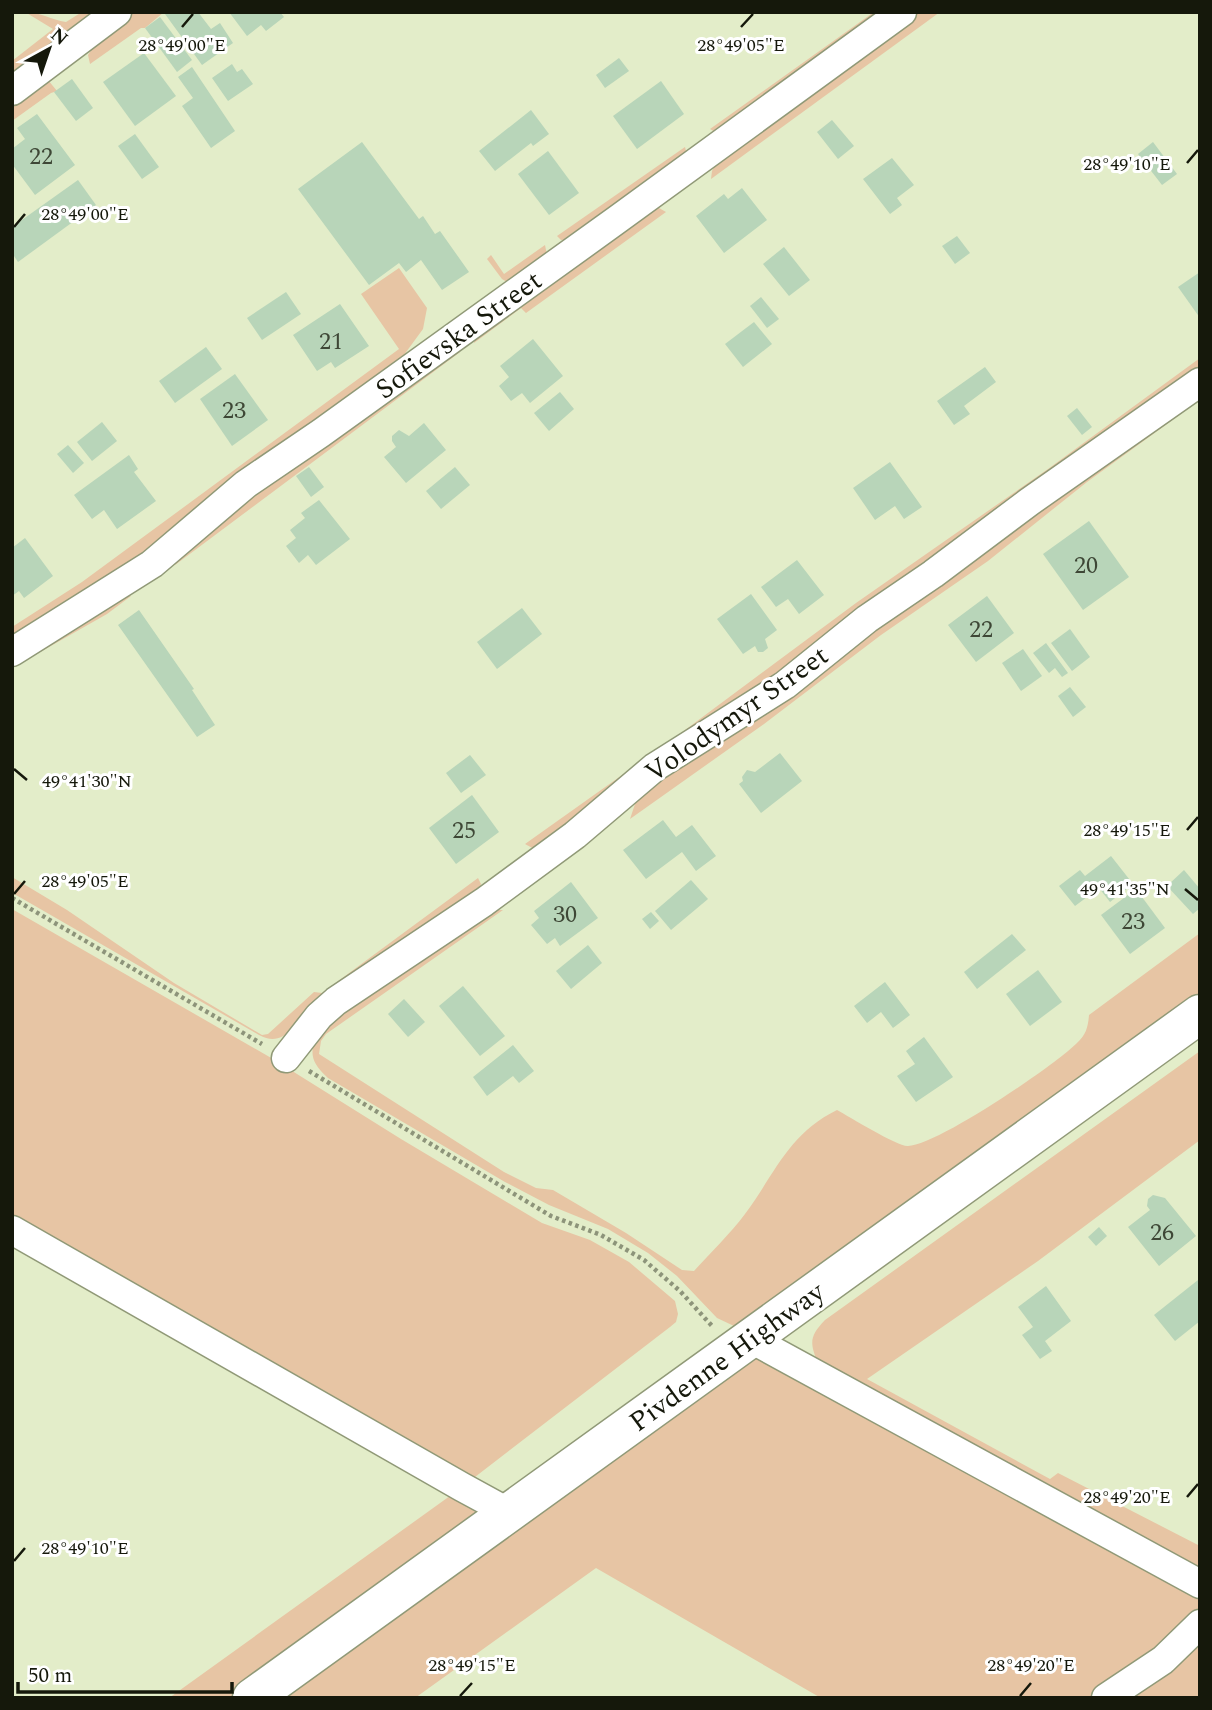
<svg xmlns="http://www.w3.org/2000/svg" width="1212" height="1710" font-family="Spectral,serif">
<rect width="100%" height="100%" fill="#e3edc9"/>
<g fill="#e7c5a4">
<path d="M25,12C41,12 51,20 66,22L82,12H99L12,83V61L53,29Z"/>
<path d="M130,12H164L145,28H141L90,64L88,55L99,38Z"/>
<path d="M874,12H892L715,132L710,129Z"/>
<path d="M918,12H940L711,179L712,171L718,160Z"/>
<path d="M48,80L57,91L51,93L12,121V102Z"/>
<path d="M685,147L687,155L573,239L561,240L557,236Z"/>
<path d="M651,208H659L666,212L526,313L521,308L474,343L475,338Z"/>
<path d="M545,245L547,255L507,282L502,279L487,259L491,255L504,274Z"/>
<path d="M399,268L427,308L423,329L401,359L183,530L12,645V627L82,582L399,349L361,294Z"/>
<path d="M455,349L460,352L175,565L178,556L199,532Z"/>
<path d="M1200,358V374L536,850L525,844L677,736L856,603L1048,469Z"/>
<path d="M1200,390V400L1087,482L988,561L881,635L764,724L630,819L636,801L652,781Z"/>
<path d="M128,594L131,596L107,614L12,668V659Z"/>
<path d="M12,877L67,910L174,983L262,1035L268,1034L314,992L322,993L478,878L481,884L478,890L294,1029C281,1038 274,1043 259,1035L16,895L12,892Z"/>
<path d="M12,909L273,1059L401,1139L542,1223L590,1240L629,1262L675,1301L678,1314L676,1322L670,1327L462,1487L509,1512L751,1339L1200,1584V1698H821L596,1568L415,1698H169L461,1488L12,1230Z"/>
<path d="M497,910H503L326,1034L321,1041L319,1054L504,1172L536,1188L553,1190L626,1233L682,1270L694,1271C711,1252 730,1234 745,1214C775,1174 788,1134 837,1110C850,1117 898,1147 908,1146C936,1146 1054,1066 1077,1043C1086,1035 1088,1027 1089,1015L1200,933V998L743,1324L734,1326L717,1318L677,1276L648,1253L608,1229L549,1205L505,1182L328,1078C306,1058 311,1049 321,1025L484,914Z"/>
<path d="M1200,1051V1140L1038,1261L867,1379L1050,1479L1058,1473L1200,1546V1567L1172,1555L818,1363C809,1342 810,1336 825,1320Z"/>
</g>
<g fill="#b8d5b9">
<path d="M166,12H198L211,29L220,23L233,43L202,65L165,14Z"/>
<path d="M229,12H280L284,17L266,31L261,25L247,36Z"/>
<path d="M160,17L192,60L177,72L145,28Z"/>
<path d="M144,53L176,96L135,126L103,82Z"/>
<path d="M619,58L629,71L605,88L596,75Z"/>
<path d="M232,64L237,72L242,69L253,84L228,101L212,78Z"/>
<path d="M192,67L235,131L211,148L182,106L193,98L178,77Z"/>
<path d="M72,79L93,108L76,121L54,92Z"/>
<path d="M661,81L684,114L637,149L613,116Z"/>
<path d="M531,110L549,134L533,146L531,143L495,171L479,151Z"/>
<path d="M37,114L75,165L35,195L12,164V149L25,139L17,128Z"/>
<path d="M832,120L854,146L838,159L817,132Z"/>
<path d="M135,134L159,167L142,179L118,146Z"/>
<path d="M362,142L419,219L423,216L435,234L440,231L469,272L442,290L421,260L406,272L399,263L369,285L298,189Z"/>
<path d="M1153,142L1177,174L1162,185L1138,154Z"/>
<path d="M548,151L579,193L549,215L518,174Z"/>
<path d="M892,158L914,185L897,198L902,205L890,214L863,179Z"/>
<path d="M78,180L96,205L18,262L12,253V227Z"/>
<path d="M742,188L767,220L724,253L696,216L724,194L728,199Z"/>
<path d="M957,236L970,253L955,264L942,246Z"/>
<path d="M784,247L810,280L789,296L763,264Z"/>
<path d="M1200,272V318L1178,287Z"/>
<path d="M286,292L301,314L262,340L247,318Z"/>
<path d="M761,297L779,319L767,328L750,306Z"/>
<path d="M340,304L369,346L335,368L331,362L317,371L293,335Z"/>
<path d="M754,322L772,344L743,367L725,344Z"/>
<path d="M533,339L563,376L530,403L522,393L511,401L499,386L509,377L500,366Z"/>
<path d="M206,347L222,369L175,403L159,381Z"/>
<path d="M985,367L996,382L964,406L970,414L954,425L937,401Z"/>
<path d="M235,374L268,420L232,446L200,399Z"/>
<path d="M560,392L574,409L549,431L534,413Z"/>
<path d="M1077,408L1092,427L1082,435L1067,416Z"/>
<path d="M102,422L117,441L92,461L77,442Z"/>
<path d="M424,423L446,450L406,483L384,457L396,447L392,441V436L399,430L409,436Z"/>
<path d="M68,445L84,463L73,473L57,454Z"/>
<path d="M129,455L138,469L134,472L156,501L117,529L104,510L92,519L74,495Z"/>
<path d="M890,462L922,507L904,519L895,506L875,520L853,488Z"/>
<path d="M309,467L324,487L311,497L296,476Z"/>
<path d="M455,467L470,485L441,509L426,491Z"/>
<path d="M319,500L350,539L316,565L308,555L299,563L286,546L296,538L290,530L305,518L301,513Z"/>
<path d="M1089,521L1129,577L1083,610L1043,554Z"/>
<path d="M25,538L53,576L24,598L19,591L12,596V548Z"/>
<path d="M797,560L824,595L799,614L788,599L776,607L761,587Z"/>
<path d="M751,594L777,630L765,639L768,648L763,652H758L755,646L743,654L717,619Z"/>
<path d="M987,596L1014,633L976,662L948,625Z"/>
<path d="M522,608L542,634L497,669L477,642Z"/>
<path d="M139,610L194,689L192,690L215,725L197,737L118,625Z"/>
<path d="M1070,629L1090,657L1072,671L1051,643Z"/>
<path d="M1046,643L1068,673L1062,677L1055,668L1049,673L1033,653Z"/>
<path d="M1023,649L1042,676L1021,691L1002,663Z"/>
<path d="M1070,687L1086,707L1073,717L1058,696Z"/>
<path d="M780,753L802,781L761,813L739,784L743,781L742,777L747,770L755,772Z"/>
<path d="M470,755L486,775L461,793L446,773Z"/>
<path d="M472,795L499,832L456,864L429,828Z"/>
<path d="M663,820L676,837L692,825L716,856L696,871L682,852L646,879L623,850Z"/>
<path d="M1111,856L1133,884L1110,902L1099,888L1075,906L1059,886L1080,870L1085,876Z"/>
<path d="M1184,870L1200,889V908L1193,914L1167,886Z"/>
<path d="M691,880L708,899L671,930L655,911Z"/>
<path d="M571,882L598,918L560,946L555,938L547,944L531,925L539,918L534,911Z"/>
<path d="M1136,889L1165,928L1130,954L1101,915Z"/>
<path d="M651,912L659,921L650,929L642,919Z"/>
<path d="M1012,934L1026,950L977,989L964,972Z"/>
<path d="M588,945L602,963L571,989L556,971Z"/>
<path d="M1038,970L1062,1002L1030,1026L1006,994Z"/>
<path d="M885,982L910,1015L893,1028L881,1012L867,1023L854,1006Z"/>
<path d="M463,986L505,1036L480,1056L439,1006Z"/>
<path d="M404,999L425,1022L408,1037L388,1014Z"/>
<path d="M924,1037L953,1077L916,1102L897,1076L915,1064L906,1051Z"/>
<path d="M513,1045L534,1071L519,1083L513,1076L487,1096L473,1077Z"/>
<path d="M1153,1195L1165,1198L1196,1236L1159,1266L1128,1227L1150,1210L1147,1206L1148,1199Z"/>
<path d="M1099,1227L1107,1236L1096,1246L1088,1237Z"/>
<path d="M1198,1280L1200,1321L1175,1341L1154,1315Z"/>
<path d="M1046,1286L1071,1321L1045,1341L1052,1351L1040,1359L1022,1335L1033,1327L1018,1307Z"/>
</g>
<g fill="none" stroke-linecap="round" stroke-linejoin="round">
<defs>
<g id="street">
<path d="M12,91L117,12"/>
<path d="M12,652L152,564L246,484L321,433L618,219L902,12"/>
<path d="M286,1058L319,1016L336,1001L484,902L575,835L655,767L785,685L867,619L933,574L1029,502L1200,382"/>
<path d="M12,1230L462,1487L508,1512"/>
<path d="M751,1339L1200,1584"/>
<path d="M1106,1698L1163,1660L1200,1624"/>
</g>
<path id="secondary" d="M252,1698L1200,1014"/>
</defs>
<use href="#street" stroke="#909977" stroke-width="31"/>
<use href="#secondary" stroke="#909977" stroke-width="41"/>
<g stroke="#8d947a" stroke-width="4.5" stroke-dasharray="3.5 3.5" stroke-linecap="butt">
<path d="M12,898L262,1044"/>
<path d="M309,1071L551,1216L601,1235L644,1260L680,1291L713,1327"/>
</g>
<use href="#street" stroke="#fff" stroke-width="28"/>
<use href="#secondary" stroke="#fff" stroke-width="38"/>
</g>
<path fill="none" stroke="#15180b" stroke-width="2.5" d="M182,27L193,14M741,27L753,14M1187,163L1198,150M14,227L25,214M14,769L27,780M1187,830L1198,817M1185,889L1198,900M14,894L25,881M1187,1497L1198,1484M14,1561L25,1548M460,1696L472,1683M1020,1696L1031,1683"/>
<g text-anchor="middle" stroke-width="6" stroke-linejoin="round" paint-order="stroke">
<g font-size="24" fill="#3e4736">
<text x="41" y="164">22</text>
<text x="331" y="349">21</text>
<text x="234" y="418">23</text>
<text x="1086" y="573">20</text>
<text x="981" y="637">22</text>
<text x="464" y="838">25</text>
<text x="565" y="922">30</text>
<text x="1133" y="929">23</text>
<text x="1162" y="1240">26</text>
</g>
<g font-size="28" fill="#15180b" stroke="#fff">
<text transform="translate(458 334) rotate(-36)" y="10">Sofievska Street</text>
<text transform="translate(736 713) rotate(-35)" y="10">Volodymyr Street</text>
<text transform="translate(726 1356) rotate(-36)" y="10">Pivdenne Highway</text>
</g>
</g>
<g font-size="18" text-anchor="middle" fill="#15180b" stroke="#fff" stroke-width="6" stroke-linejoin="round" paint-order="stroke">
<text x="182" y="51">28°49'00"E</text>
<text x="741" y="51">28°49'05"E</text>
<text x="1127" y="170">28°49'10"E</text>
<text x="85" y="220">28°49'00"E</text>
<text x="87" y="787">49°41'30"N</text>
<text x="1127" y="836">28°49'15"E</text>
<text x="85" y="887">28°49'05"E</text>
<text x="1125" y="895">49°41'35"N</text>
<text x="1127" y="1503">28°49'20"E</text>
<text x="85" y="1554">28°49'10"E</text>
<text x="472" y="1671">28°49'15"E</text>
<text x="1031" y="1671">28°49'20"E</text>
</g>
<rect width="1212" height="1710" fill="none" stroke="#15180b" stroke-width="28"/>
<g transform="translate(49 49) rotate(40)" stroke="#ffffff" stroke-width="5" paint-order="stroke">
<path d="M0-5L12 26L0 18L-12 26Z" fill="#15180b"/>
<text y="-10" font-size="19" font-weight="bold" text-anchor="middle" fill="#15180b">N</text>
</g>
<path d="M18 1682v10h214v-10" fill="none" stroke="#15180b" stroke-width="3.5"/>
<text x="28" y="1682" font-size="21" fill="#15180b" stroke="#ffffff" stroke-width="5" paint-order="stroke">50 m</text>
</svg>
